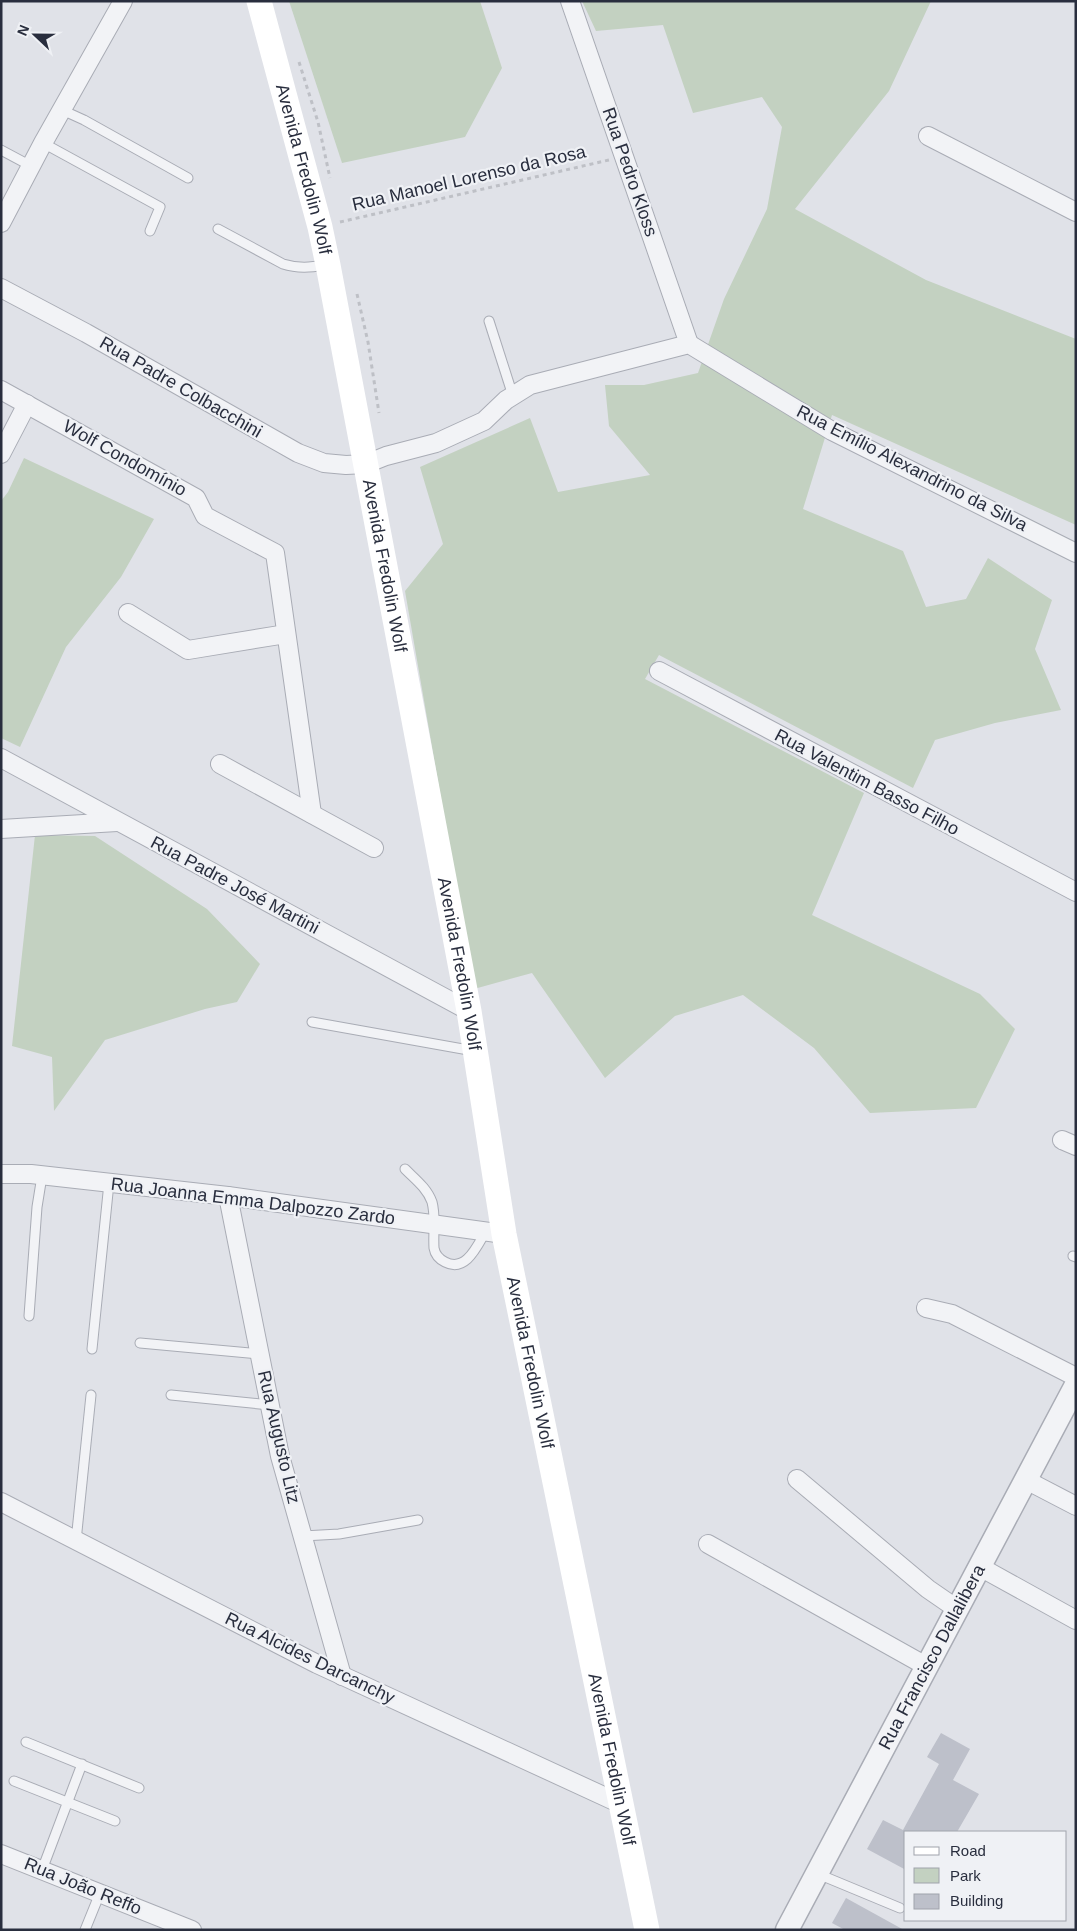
<svg xmlns="http://www.w3.org/2000/svg" width="1077" height="1931" font-family="Helvetica,sans-serif">
<rect width="100%" height="100%" fill="#e0e2e8"/>
<g fill="#c3d1c1">
<path d="M289,1H480L502,68L465,137L342,163Z"/>
<path d="M582,1H931L889,91L795,209L926,280L1076,339V525L832,415L803,509L903,551L926,607L966,599L988,558L1052,600L1035,649L1061,710L995,723L935,740L913,788L659,655L645,679L864,793L812,915L980,994L1015,1029L976,1108L870,1113L814,1048L743,995L675,1016L605,1078L532,973L474,989L405,591L443,544L420,467L530,418L558,492L650,475L609,426L605,385H644L698,373L724,299L767,209L782,127L762,97L693,113L663,25L596,31Z"/>
<path d="M24,458L154,519L121,577L66,647L20,747L1,738V501L8,492Z"/>
<path d="M35,835L95,836L207,909L260,964L237,1002L205,1009L105,1040L54,1111L52,1057L12,1046Z"/>
</g>
<g fill="#bdc0ca">
<path d="M941,1733L970,1749L953,1780L979,1794L957,1832H906V1870L867,1849L883,1820L903,1830L939,1764L927,1757Z"/>
<path d="M846,1898L904,1930H845L832,1923Z"/>
</g>
<g fill="none" stroke-linecap="round" stroke-linejoin="round">
<defs>
<g id="service">
<path d="M62,110L84,120L188,178"/>
<path d="M43,143L160,207L150,231"/>
<path d="M1,150L31,166"/>
<path d="M218,229L283,264C299,269 312,267 328,265"/>
<path d="M489,321L513,396"/>
<path d="M312,1022L474,1051"/>
<path d="M405,1169C415,1179 427,1188 432,1202C436,1217 433,1232 434,1248C435,1254 439,1259 445,1262C466,1273 477,1246 486,1231"/>
<path d="M1073,1256L1076,1257"/>
<path d="M29,1316L37,1207L42,1176"/>
<path d="M140,1343L260,1354"/>
<path d="M92,1349L109,1183"/>
<path d="M171,1395L270,1405"/>
<path d="M303,1536L339,1534L418,1520"/>
<path d="M76,1541L91,1395"/>
<path d="M26,1742L139,1788"/>
<path d="M14,1781L115,1821"/>
<path d="M42,1870L82,1764"/>
<path d="M818,1874L900,1908"/>
<path d="M85,1930L100,1893"/>
</g>
<g id="minor">
<path d="M570,1L689,344"/>
<path d="M928,136L1076,212"/>
<path d="M1,223L43,143L123,1"/>
<path d="M1,288L86,333L298,453L324,463L346,465L366,464L386,456L436,443L484,421L506,400L530,385L689,344L832,431L1076,553"/>
<path d="M1,390L196,498L205,516L275,553L312,814"/>
<path d="M1,454L27,404"/>
<path d="M128,613L188,650L286,634"/>
<path d="M659,671L1076,892"/>
<path d="M1,758L469,1011"/>
<path d="M220,764L374,848"/>
<path d="M1,829L117,822"/>
<path d="M1062,1140L1076,1146"/>
<path d="M1,1174H31L228,1196L504,1234"/>
<path d="M228,1196L280,1456L342,1676"/>
<path d="M926,1308L952,1314L1076,1377"/>
<path d="M797,1479L928,1589L957,1609"/>
<path d="M1026,1480L1076,1506"/>
<path d="M1,1502L317,1664L623,1805"/>
<path d="M708,1544L926,1666"/>
<path d="M980,1567L1076,1620"/>
<path d="M1,1854L192,1930"/>
</g>
<g id="tertiary">
<path id="s1" d="M787,1930L1076,1385"/>
</g>
</defs>
<use href="#service" stroke="#a9acb5" stroke-width="11"/>
<use href="#minor" stroke="#a9acb5" stroke-width="20"/>
<use href="#tertiary" stroke="#a9acb5" stroke-width="25"/>
<g stroke="#bec0c6" stroke-width="3" stroke-dasharray="4 4" stroke-linecap="butt">
<path d="M299,62L318,122L330,178"/>
<path d="M340,222L609,160"/>
<path d="M357,294L368,342L379,413"/>
</g>
<use href="#service" stroke="#f2f3f6" stroke-width="9"/>
<use href="#minor" stroke="#f2f3f6" stroke-width="18"/>
<use href="#tertiary" stroke="#f2f3f6" stroke-width="22"/>
<path stroke="#fff" stroke-width="25" id="s2" d="M259,1L320,227L328,265L469,1011L504,1234L647,1930"/>
</g>
<g text-anchor="middle" stroke-width="4.5" stroke-linejoin="round" paint-order="stroke">
<g font-size="18" fill="#292e3e" stroke="#eff1f5">
<text dy="6" stroke="none"><textPath href="#s2" startOffset="174">Avenida Fredolin Wolf</textPath></text>
<text transform="translate(630 172) rotate(71)" y="6">Rua Pedro Kloss</text>
<text transform="translate(469 178) rotate(-13)" y="6">Rua Manoel Lorenso da Rosa</text>
<text transform="translate(181 387) rotate(30)" y="6">Rua Padre Colbacchini</text>
<text transform="translate(125 458) rotate(29)" y="6">Wolf Condomínio</text>
<text transform="translate(912 468) rotate(27)" y="6">Rua Emílio Alexandrino da Silva</text>
<text dy="6" stroke="none"><textPath href="#s2" startOffset="579">Avenida Fredolin Wolf</textPath></text>
<text transform="translate(867 782) rotate(28)" y="6">Rua Valentim Basso Filho</text>
<text transform="translate(235 885) rotate(28)" y="6">Rua Padre José Martini</text>
<text dy="6" stroke="none"><textPath href="#s2" startOffset="984">Avenida Fredolin Wolf</textPath></text>
<text transform="translate(253 1201) rotate(7)" y="6">Rua Joanna Emma Dalpozzo Zardo</text>
<text dy="6" stroke="none"><textPath href="#s2" startOffset="1389">Avenida Fredolin Wolf</textPath></text>
<text transform="translate(279 1437) rotate(77)" y="6">Rua Augusto Litz</text>
<text dy="6" stroke="none"><textPath href="#s1" startOffset="309">Rua Francisco Dallalibera</textPath></text>
<text transform="translate(310 1658) rotate(26)" y="6">Rua Alcides Darcanchy</text>
<text dy="6" stroke="none"><textPath href="#s2" startOffset="1794">Avenida Fredolin Wolf</textPath></text>
<text transform="translate(83 1886) rotate(22)" y="6">Rua João Reffo</text>
</g>
</g>
<rect width="1077" height="1931" fill="none" stroke="#292e3e" stroke-width="5"/>
<rect x="904" y="1831" width="162" height="90" fill="#eff1f5" stroke="#a0a3ac"/>
<rect x="914" y="1847" width="25" height="8" fill="#ffffff" stroke="#a0a3ac"/>
<text x="950" y="1856" font-size="15" fill="#292e3e">Road</text>
<rect x="914" y="1868" width="25" height="15" fill="#c3d1c1" stroke="#a0a3ac"/>
<text x="950" y="1881" font-size="15" fill="#292e3e">Park</text>
<rect x="914" y="1894" width="25" height="15" fill="#bdc0ca" stroke="#a0a3ac"/>
<text x="950" y="1906" font-size="15" fill="#292e3e">Building</text>
<g transform="translate(35 35) rotate(292)" stroke="#eff1f5" stroke-width="4" paint-order="stroke">
<path d="M0-4L9 19L0 12L-9 19Z" fill="#292e3e"/>
<text y="-8" font-size="14" font-weight="bold" text-anchor="middle" fill="#292e3e">N</text>
</g>
</svg>
